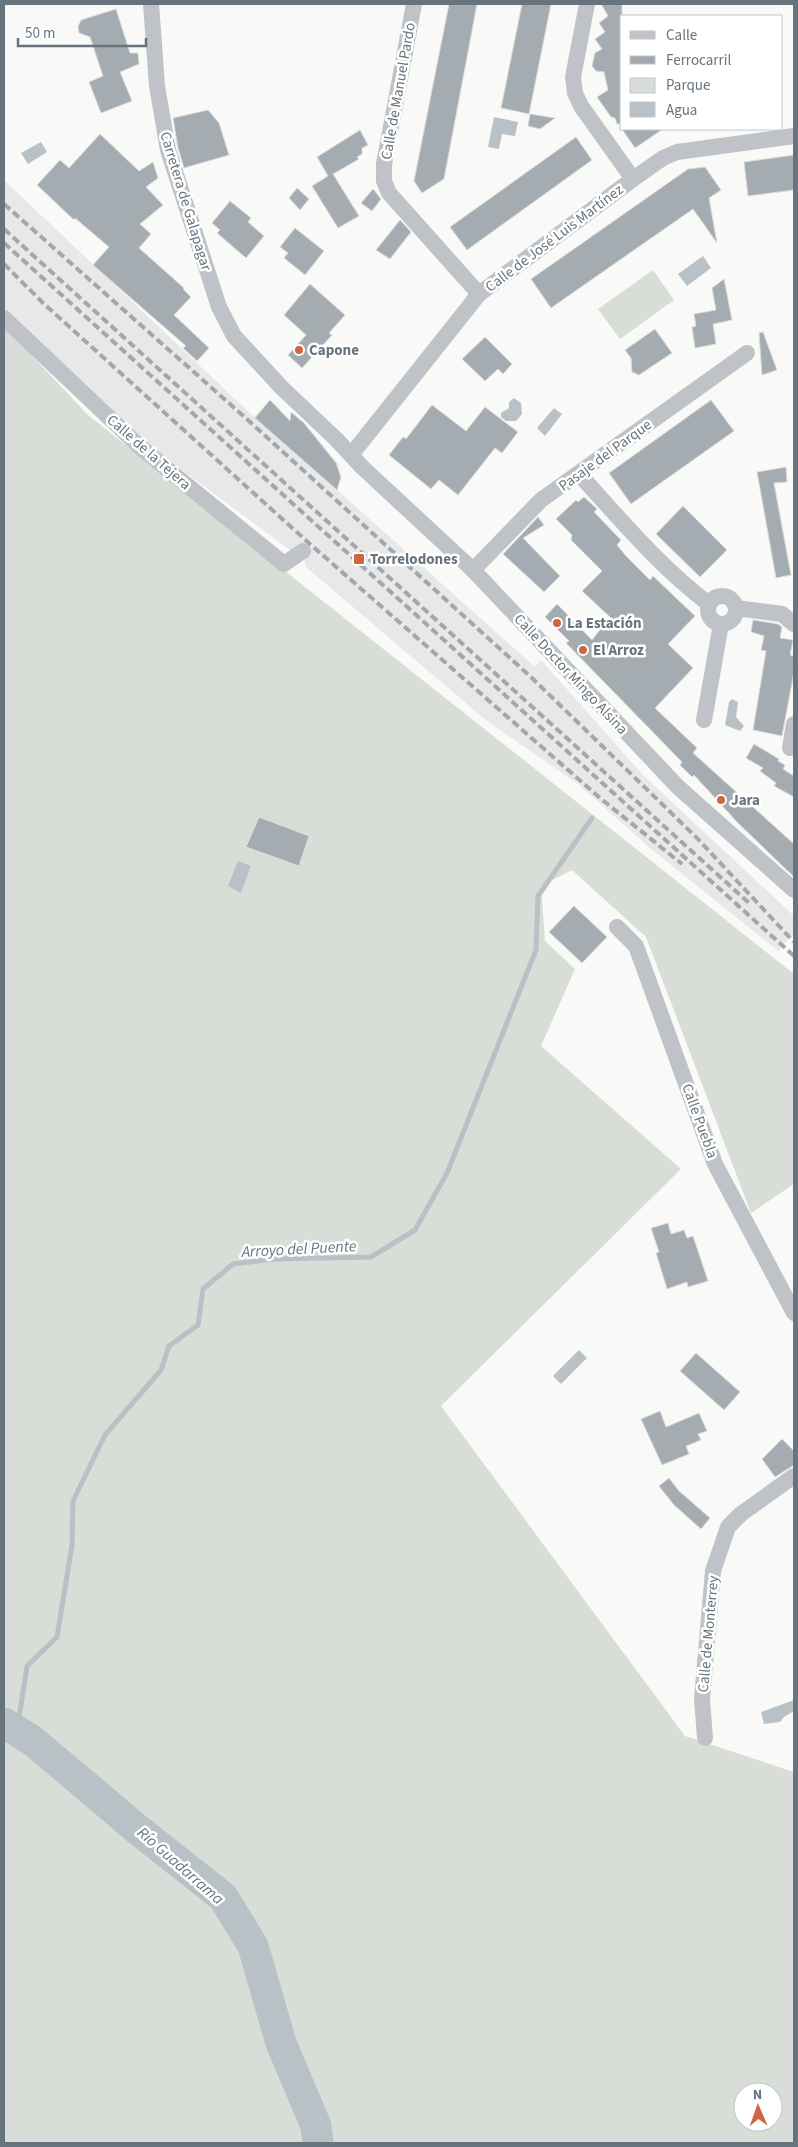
<svg xmlns="http://www.w3.org/2000/svg" width="798" height="2147" font-family="'Source Sans 3',sans-serif">
<rect width="100%" height="100%" fill="#f9f9f7"/>
<path fill="#e7e8e7" d="M4,180L254,417L270,400L290,420L291,413L304,423L340,466L338,467L341,477L339,483L335,488L535,667L541,660L643,775L794,916V933L778,951L650,848L578,784L487,721L306,567L303,551L290,550L147,444L4,311Z"/>
<g fill="#d9ddd7" fill-rule="evenodd">
<path d="M653,270L674,300L620,339L598,309Z"/>
<path d="M4,326L88,415L794,974V1184L751,1213L646,937L572,870L541,886L545,941L575,969L541,1046L681,1169L441,1406L685,1736L794,1772V2143H4ZM743,2092H773V2122H743Z"/>
</g>
<g fill="#b8c1c6">
<path d="M494,117L518,122L515,136L502,134L499,149L488,147Z"/>
<path d="M41,142L47,152L28,164L21,153Z"/>
<path d="M703,256L711,268L687,286L678,274Z"/>
<path d="M514,398L521,403L522,414L516,421H506L501,417V413L509,408V402Z"/>
<path d="M554,408L562,414L545,436L537,428Z"/>
<path d="M732,699L738,702L736,717L744,726L740,731L725,725L729,702Z"/>
<path d="M238,861L251,866L241,893L228,886Z"/>
<path d="M579,1350L587,1358L561,1384L553,1376Z"/>
<path d="M794,1700V1711L784,1717L780,1722L764,1724L761,1712Z"/>
</g>
<g fill="none" stroke-linecap="round" stroke-linejoin="round">
<path stroke="#b8c1c6" stroke-width="5" d="M17,1731L27,1666L57,1637L72,1545L73,1501L105,1435L161,1370L169,1346L198,1325L203,1289L233,1264L275,1259L371,1257L415,1230L447,1173L536,950L538,896L592,818"/>
<path stroke="#b8c1c6" stroke-width="31" d="M4,1723L33,1741L137,1829L223,1897L253,1946L281,2043L316,2126L318,2143"/>
</g>
<g fill="#a4acb1" stroke="#dbdbd9">
<path d="M449,4H477L444,179L422,193L414,181Z"/>
<path d="M522,4H551L529,114L501,108Z"/>
<path d="M601,4H622V124H617L615,118L611,117L597,97L608,90L604,72L596,71L592,66L595,53L602,49L595,39L605,32L599,23L608,16Z"/>
<path d="M116,9L130,53H138L139,64L120,72L132,101L101,113L89,82L103,76L90,37L79,33L78,27L81,20Z"/>
<path d="M208,110L219,123L229,155L184,168L178,148L173,118Z"/>
<path d="M530,114L555,118L540,129L528,126Z"/>
<path d="M622,129H663L635,148Z"/>
<path d="M360,130L368,145L362,148V154L357,157L359,159L333,174L359,216L338,228L312,186L328,176L317,157Z"/>
<path d="M100,134L139,171L153,162L158,178L146,187L163,205L140,224L151,234L139,248L184,288L183,289L191,297L174,315L209,348L197,361L183,348L186,346L93,265L109,247L75,218L74,220L37,185L60,160L69,168Z"/>
<path d="M576,137L592,160L467,250L450,227Z"/>
<path d="M794,155V190L748,196L744,162Z"/>
<path d="M705,167L721,190L709,198L717,243L693,209L551,308L531,279L688,169Z"/>
<path d="M297,188L309,199L300,210L289,198Z"/>
<path d="M373,189L381,199L372,211L361,203Z"/>
<path d="M230,201L251,218L248,222L264,236L246,258L217,233L220,230L212,223Z"/>
<path d="M400,220L411,232L390,259L376,250Z"/>
<path d="M295,228L324,251L305,275L284,258L288,253L280,247Z"/>
<path d="M724,279L732,320L713,324L716,344L695,348L692,327L696,326L694,314L716,310L712,288Z"/>
<path d="M310,284L345,315L329,333L332,335L302,368L288,355L306,335L284,315Z"/>
<path d="M655,329L672,353L639,375L632,372L631,358L625,350Z"/>
<path d="M763,332L777,370L762,375L759,333Z"/>
<path d="M485,337L512,364L503,374L498,369L485,381L462,359Z"/>
<path d="M270,400L290,421L291,412L304,423L336,463L341,477L337,490L255,418Z"/>
<path d="M711,400L734,431L631,504L609,473Z"/>
<path d="M432,405L466,431L485,407L518,432L502,453L495,448L458,495L439,480L431,489L389,455L403,437L406,439Z"/>
<path d="M786,467L787,482L774,483L791,575L776,578L757,472Z"/>
<path d="M584,497L597,509L594,512L621,540L617,545L626,556L650,580L653,576L695,616L668,644L693,668L655,708L697,748L693,753L794,844V877L738,823L694,775L692,777L680,765L682,762L566,643L569,641L545,617L557,604L592,640L610,617L582,591L602,571L571,540L572,535L556,519L576,500L578,502Z"/>
<path d="M683,506L727,550L700,577L656,534Z"/>
<path d="M538,517L544,525L523,538L560,576L544,592L503,554Z"/>
<path d="M753,620L778,624L782,627L780,638L793,640L790,655L794,656V672L782,736L753,730L766,651L761,650L764,636L751,632Z"/>
<path d="M754,744L779,759L778,761L785,765L783,769L794,776V797L774,786L776,783L760,771L763,768L746,758Z"/>
<path d="M259,817L309,836L299,866L246,847Z"/>
<path d="M574,906L607,937L582,963L549,932Z"/>
<path d="M668,1223L671,1234L684,1230L687,1238L693,1236L708,1281L688,1287L687,1282L667,1289L656,1253L659,1252L651,1228Z"/>
<path d="M696,1353L740,1392L724,1410L680,1371Z"/>
<path d="M660,1411L666,1427L699,1413L707,1431L698,1434L701,1440L686,1446L689,1454L662,1465L641,1419Z"/>
<path d="M782,1439L794,1451V1465L775,1477L762,1459Z"/>
<path d="M669,1478L679,1491L710,1518L701,1529L674,1505L659,1486Z"/>
</g>
<g fill="none" stroke-linecap="round" stroke-linejoin="round">
<g stroke="#bfc2c6" stroke-width="16">
<path d="M151,4L157,86L168,150L219,307L234,336L282,388L336,439L362,467L473,570L678,787L794,890"/>
<path d="M414,4L384,164V181L389,193L479,294"/>
<path d="M587,4L573,77L575,93L581,106L633,179"/>
<path d="M4,318L139,446L284,564L303,551"/>
<path d="M351,455L479,294L633,179L663,158L677,152L794,136"/>
<path d="M579,474C621,520 660,567 709,604"/>
<path d="M473,570L541,500L747,353"/>
<circle cx="722" cy="610" r="14"/>
<path d="M736,608L782,614L794,624"/>
<path d="M704,720L721,624"/>
<path d="M790,748L794,724"/>
<path d="M617,927L636,946L715,1164L794,1313"/>
<path d="M705,1738L702,1699L713,1571L728,1527L741,1514L794,1476"/>
</g>
<g stroke="#a1a7ac" stroke-width="4" stroke-dasharray="8 4" stroke-linecap="butt">
<path d="M4,204L239,412L532,678L695,836L794,942"/>
<path d="M4,229L749,903"/>
<path d="M4,243L794,956"/>
<path d="M4,264L43,303L310,544L600,798L682,864"/>
</g>
</g>
<g fill="#cf6541" stroke="#fff" stroke-width="2">
<circle cx="299" cy="350" r="5"/>
<rect x="353" y="553" width="12" height="12" rx="2.5"/>
<circle cx="557" cy="623" r="5"/>
<circle cx="583" cy="650" r="5"/>
<circle cx="721" cy="800" r="5"/>
</g>
<g text-anchor="middle" stroke-width="5" stroke-linejoin="round" paint-order="stroke">
<g font-size="15" fill="#67747e" stroke="#fff">
<text transform="translate(398 91) rotate(-80)" y="5">Calle de Manuel Pardo</text>
<text transform="translate(186 201) rotate(73)" y="5">Carretera de Galapagar</text>
<text transform="translate(554 238) rotate(-37)" y="5">Calle de José Luis Martínez</text>
<text transform="translate(149 452) rotate(41)" y="5">Calle de la Tejera</text>
<text transform="translate(605 455) rotate(-36)" y="5">Pasaje del Parque</text>
<text transform="translate(571 674) rotate(47)" y="5">Calle Doctor Mingo Alsina</text>
<text transform="translate(700 1121) rotate(70)" y="5">Calle Puebla</text>
<text transform="translate(708 1634) rotate(-85)" y="5">Calle de Monterrey</text>
</g>
<g font-size="15" font-weight="bold" fill="#67747e" stroke="#fff" text-anchor="start">
<text x="309" y="355">Capone</text>
<text x="370" y="564">Torrelodones</text>
<text x="567" y="628">La Estación</text>
<text x="593" y="655">El Arroz</text>
<text x="731" y="805">Jara</text>
</g>
<g font-size="16" font-style="italic" fill="#67787f" stroke="#fff">
<text transform="translate(299 1248) rotate(-3)" y="6">Arroyo del Puente</text>
<text transform="translate(181 1865) rotate(41)" y="6">Río Guadarrama</text>
</g>
</g>
<rect width="798" height="2147" fill="none" stroke="#67747e" stroke-width="10"/>
<rect x="620" y="15" width="162" height="115" fill="#ffffff" stroke="#c2c7cb"/>
<rect x="630" y="31" width="25" height="8" fill="#bfc2c6" stroke="#c2c7cb"/>
<text x="666" y="40" font-size="15" fill="#67747e">Calle</text>
<rect x="630" y="56" width="25" height="8" fill="#a1a7ac" stroke="#c2c7cb"/>
<text x="666" y="65" font-size="15" fill="#67747e">Ferrocarril</text>
<rect x="630" y="78" width="25" height="15" fill="#d9ddd7" stroke="#c2c7cb"/>
<text x="666" y="90" font-size="15" fill="#67747e">Parque</text>
<rect x="630" y="102" width="25" height="15" fill="#b8c1c6" stroke="#c2c7cb"/>
<text x="666" y="115" font-size="15" fill="#67747e">Agua</text>
<g transform="translate(758 2107) rotate(358)"><circle r="24" fill="#ffffff" stroke="#c2c7cb"/>
<path d="M0-4L9 19L0 12L-9 19Z" fill="#cf6541"/>
<text y="-8" font-size="14" font-weight="bold" text-anchor="middle" fill="#67747e">N</text>
</g>
<path d="M18 38v8h128v-8" fill="none" stroke="#67747e" stroke-width="2.5"/>
<text x="25" y="38" font-size="15" fill="#67747e" stroke="#ffffff" stroke-width="4" paint-order="stroke">50 m</text>
</svg>
